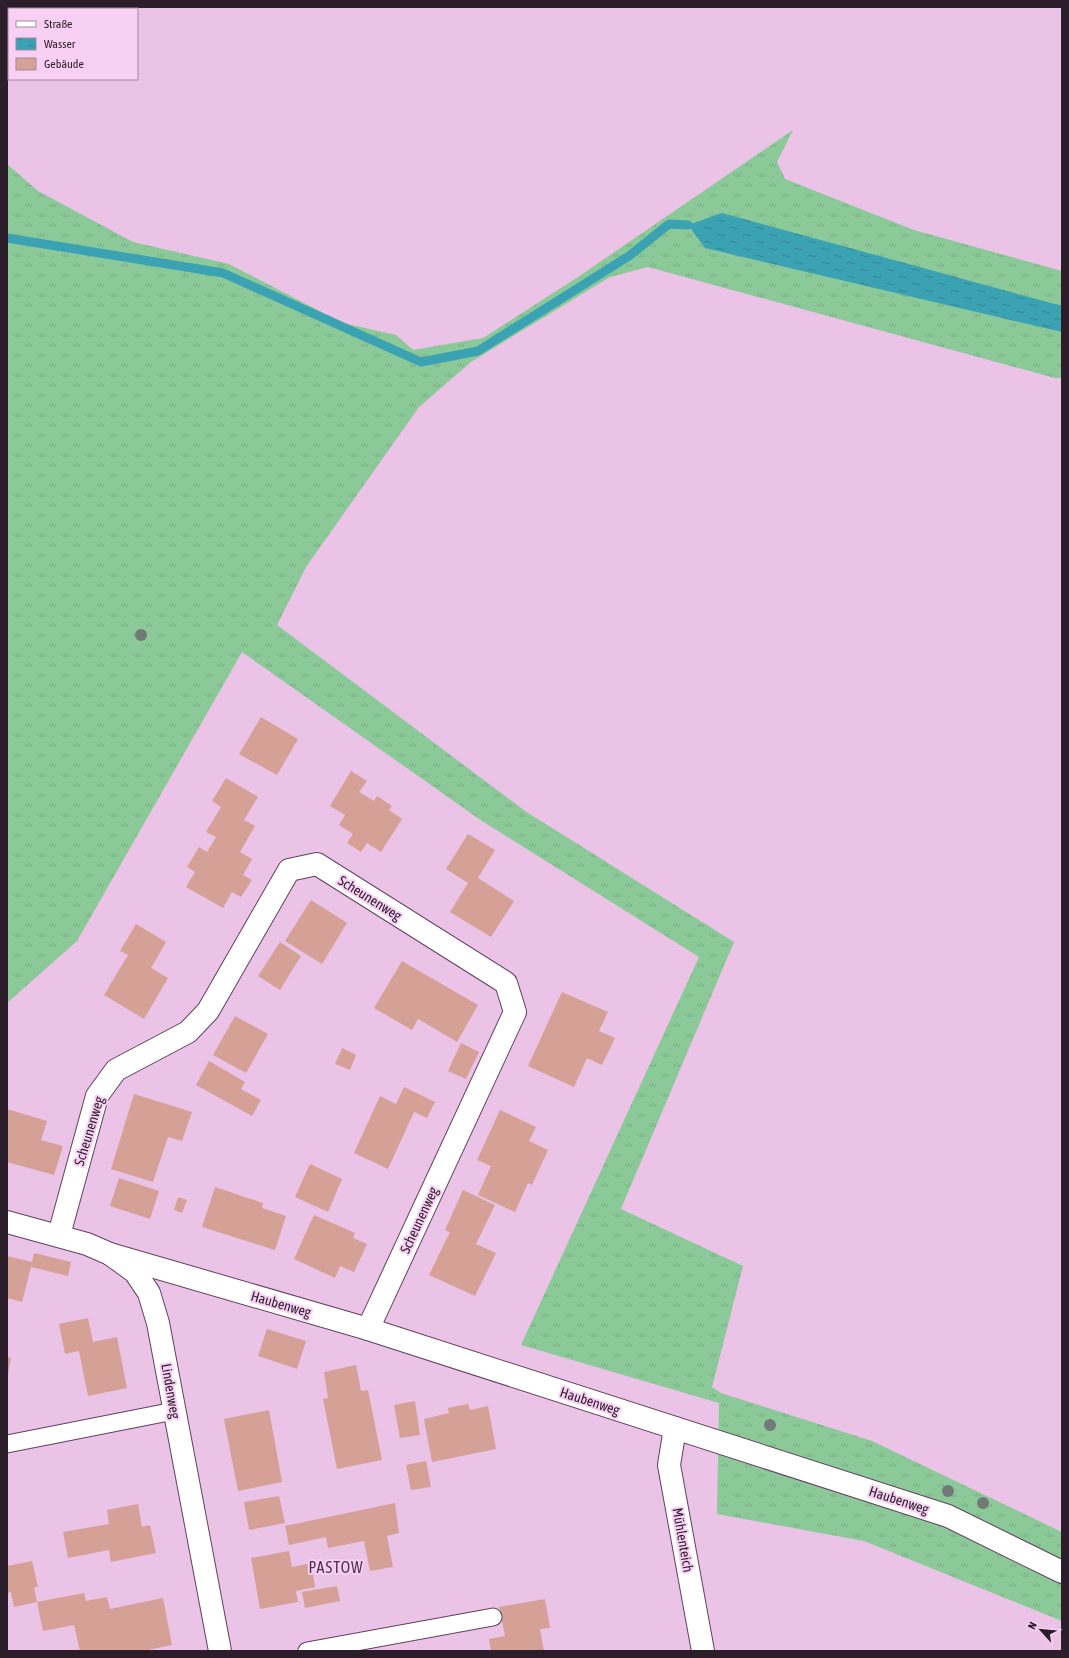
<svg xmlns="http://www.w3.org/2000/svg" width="1069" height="1658" font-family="'Asap Condensed',sans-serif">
<defs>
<pattern id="grass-tufts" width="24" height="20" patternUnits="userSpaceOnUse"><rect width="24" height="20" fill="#8bca98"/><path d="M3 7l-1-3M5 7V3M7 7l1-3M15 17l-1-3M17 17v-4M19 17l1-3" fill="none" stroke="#78ad83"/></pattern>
<pattern id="water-ripples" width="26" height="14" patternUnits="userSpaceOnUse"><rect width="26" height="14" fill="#3aa2b2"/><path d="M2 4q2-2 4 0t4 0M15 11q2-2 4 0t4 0" fill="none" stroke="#318391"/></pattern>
</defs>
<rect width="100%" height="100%" fill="#eac3e6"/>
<path fill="url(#grass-tufts)" d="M793,130L777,162L785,179L914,230L1062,271V378H1055L648,267L610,277L471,362L419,407L306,567L277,625L525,811L734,942L621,1209L743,1266L712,1387L721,1393L872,1441L1062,1532V1621L864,1541L717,1514L719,1403L521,1345L699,957L482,821L242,652L77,941L7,1003V164L38,191L133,242L229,264L343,323L396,335L413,350L483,338L575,279Z"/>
<path fill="url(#water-ripples)" d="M722,213L1062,306V332L705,248L688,225Z"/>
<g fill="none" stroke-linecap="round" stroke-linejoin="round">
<path stroke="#3aa2b2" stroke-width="9" d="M7,238L223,273L421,362L478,351L629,256L669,224L688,225"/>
</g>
<g fill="#d5a197">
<path d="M261,717L298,739L277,775L239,754Z"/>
<path d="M351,771L367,781L359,792L374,801L377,796L392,806L389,810L402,819L381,852L367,843L361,852L347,843L353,834L339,825L345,815L330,806Z"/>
<path d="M226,778L258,797L244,820L255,826L240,852L252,859L243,875L252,880L241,897L232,892L223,908L186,887L195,872L187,867L199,847L207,852L216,837L206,832L221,807L212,801Z"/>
<path d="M468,834L495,850L478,878L514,901L491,937L450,912L468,883L446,869Z"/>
<path d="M311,900L347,923L322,964L285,941Z"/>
<path d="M136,924L166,942L151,968L168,978L144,1019L104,995L128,955L120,951Z"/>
<path d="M280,942L301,956L280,990L258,976Z"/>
<path d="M402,961L478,1005L457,1042L418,1019L412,1030L374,1008Z"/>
<path d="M562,992L608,1012L599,1031L615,1038L602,1065L587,1058L574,1087L528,1066Z"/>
<path d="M235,1016L268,1034L246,1073L213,1055Z"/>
<path d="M461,1043L479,1052L466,1079L448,1071Z"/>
<path d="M342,1048L356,1055L350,1070L335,1064Z"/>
<path d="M209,1061L245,1082L241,1089L261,1100L252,1116L196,1085Z"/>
<path d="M404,1087L435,1102L427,1118L414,1112L388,1169L354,1153L380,1096L396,1104Z"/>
<path d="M134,1094L192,1112L182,1141L168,1137L153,1182L111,1169Z"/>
<path d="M7,1109L47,1121L41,1140L63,1146L54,1175L7,1162Z"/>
<path d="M500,1110L536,1127L529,1141L548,1150L532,1185L528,1183L515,1212L478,1195L491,1166L477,1160Z"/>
<path d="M310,1164L342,1179L328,1212L295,1197Z"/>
<path d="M119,1178L159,1191L150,1219L110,1206Z"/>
<path d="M215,1187L263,1203L262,1208L286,1216L275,1250L202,1227Z"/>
<path d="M463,1190L495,1205L476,1244L496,1253L475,1296L429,1275L450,1232L445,1230Z"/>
<path d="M178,1197L187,1200L182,1213L174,1210Z"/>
<path d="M314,1215L355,1233L353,1238L367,1244L354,1272L340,1266L335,1278L294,1259Z"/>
<path d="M34,1253L71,1262L68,1276L31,1267L22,1302L7,1298V1256L32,1262Z"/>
<path d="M88,1318L93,1342L117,1337L127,1388L88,1396L79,1351L65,1354L59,1324Z"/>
<path d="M267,1329L306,1341L297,1369L258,1356Z"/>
<path d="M7,1357L11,1358L8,1374H7Z"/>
<path d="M356,1365L361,1391L368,1390L382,1460L337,1469L323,1399L328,1398L324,1372Z"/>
<path d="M415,1401L420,1435L400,1438L394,1405Z"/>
<path d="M468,1404L470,1410L488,1406L496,1449L432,1462L424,1419L449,1413L448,1408Z"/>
<path d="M269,1410L282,1482L238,1491L224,1419Z"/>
<path d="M426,1461L431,1487L411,1490L406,1465Z"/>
<path d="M279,1496L285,1523L249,1530L244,1502Z"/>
<path d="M395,1503L399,1533L387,1536L393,1567L370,1571L364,1541L328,1548L326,1537L289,1545L285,1526Z"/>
<path d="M138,1504L142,1527L150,1525L156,1553L111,1562L109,1550L68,1558L63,1532L109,1524L107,1510Z"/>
<path d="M289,1551L292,1567L311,1563L315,1587L296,1591L298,1602L260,1609L251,1558Z"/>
<path d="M32,1561L38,1587H34L37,1602L84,1593L86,1601L107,1597L110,1609L163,1598L172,1645L142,1651H80L74,1625L43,1631L37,1602L14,1607L11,1592L7,1593V1566Z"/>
<path d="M337,1586L340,1601L305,1608L302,1592Z"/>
<path d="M545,1599L550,1628L540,1629L544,1651H491L489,1639L505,1636L499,1607Z"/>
</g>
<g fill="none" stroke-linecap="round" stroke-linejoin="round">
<defs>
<g id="lane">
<path d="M7,1444L174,1411"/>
<path d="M307,1651L493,1617"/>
</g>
<g id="street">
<path d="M7,1222L87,1244L110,1254L135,1272L149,1293L158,1323L220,1651"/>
<path d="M59,1235L97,1096L116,1070L188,1032L208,1011L289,870L317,864L506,983L515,1012L368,1329"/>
<path d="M110,1254L368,1329L948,1516L1062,1572"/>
<path d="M675,1428L669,1465L703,1651"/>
</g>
</defs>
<use href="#lane" stroke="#62415f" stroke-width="19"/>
<use href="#street" stroke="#62415f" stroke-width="24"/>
<use href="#lane" stroke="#fff" stroke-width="17"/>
<use href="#street" stroke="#fff" stroke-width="22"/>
</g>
<g fill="#727a78">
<circle cx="141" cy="635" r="6"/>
<circle cx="770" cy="1425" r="6"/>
<circle cx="948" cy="1491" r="6"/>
<circle cx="983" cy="1503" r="6"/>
</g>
<g text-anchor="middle" stroke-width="4" stroke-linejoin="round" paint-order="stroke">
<g font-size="14" fill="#2b1d2a" stroke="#f8d0f3">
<text transform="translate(370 898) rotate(32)" y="5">Scheunenweg</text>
<text transform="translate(89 1131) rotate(-73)" y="5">Scheunenweg</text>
<text transform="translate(419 1220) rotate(-65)" y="5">Scheunenweg</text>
<text transform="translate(281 1304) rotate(16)" y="5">Haubenweg</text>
<text transform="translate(171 1391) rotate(80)" y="5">Lindenweg</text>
<text transform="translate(590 1401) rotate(18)" y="5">Haubenweg</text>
<text transform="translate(899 1500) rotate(18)" y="5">Haubenweg</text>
<text transform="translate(683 1540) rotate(80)" y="5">Mühlenteich</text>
</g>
<g font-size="16" letter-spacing="1" fill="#4e2f4c" stroke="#f8d0f3">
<text x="336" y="1573">PASTOW</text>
</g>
</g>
<rect width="1069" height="1658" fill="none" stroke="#2b1d2a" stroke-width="16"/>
<rect x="8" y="8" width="130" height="72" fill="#f8d0f3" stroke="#a688a3"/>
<rect x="16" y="21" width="20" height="6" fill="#ffffff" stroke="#a688a3"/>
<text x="44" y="28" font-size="12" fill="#2b1d2a">Straße</text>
<rect x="16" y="38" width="20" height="12" fill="url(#water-ripples)" stroke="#a688a3"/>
<text x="44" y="48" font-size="12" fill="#2b1d2a">Wasser</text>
<rect x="16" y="58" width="20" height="12" fill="#d5a197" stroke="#a688a3"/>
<text x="44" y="68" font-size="12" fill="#2b1d2a">Gebäude</text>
<g transform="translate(1041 1630) rotate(297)" stroke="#f8d0f3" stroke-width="3" paint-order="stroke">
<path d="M0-3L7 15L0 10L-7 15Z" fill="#2b1d2a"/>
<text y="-6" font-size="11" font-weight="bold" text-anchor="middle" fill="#2b1d2a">N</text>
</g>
</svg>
